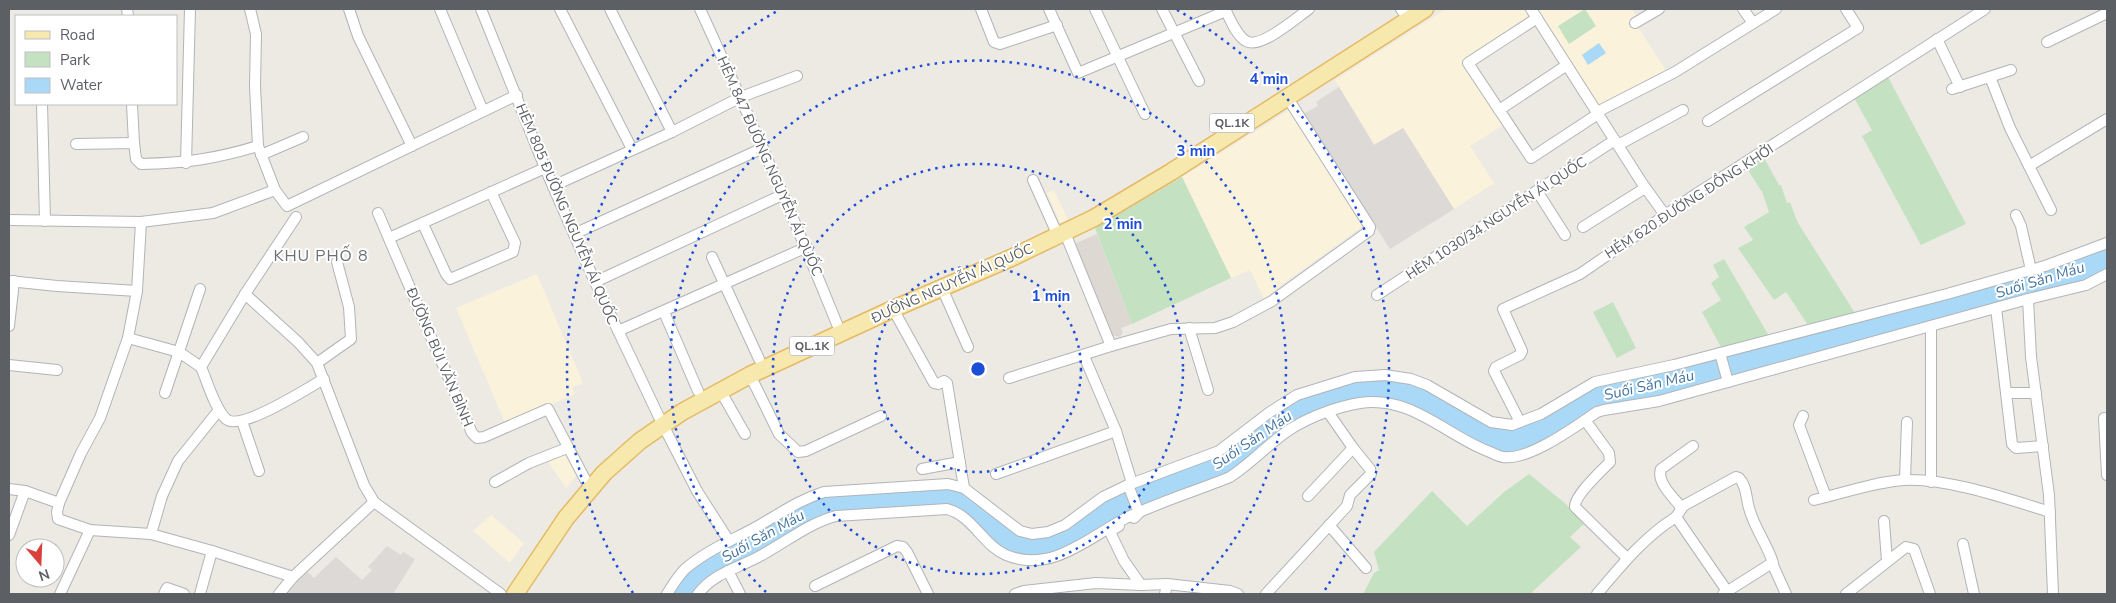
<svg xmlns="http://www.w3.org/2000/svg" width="2116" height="603" font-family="'Nunito Sans',sans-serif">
<rect width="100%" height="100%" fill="#edeae4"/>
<g fill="#faf2db">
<path d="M1446,9H1528L1533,17L1464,62L1505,124L1470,146L1494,183L1454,209L1403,128L1375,145L1335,80Z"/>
<path d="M1536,9H1632L1638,18L1634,21L1667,72L1598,107Z"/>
<path d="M1289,110L1363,226L1277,288L1264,299L1250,270L1231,278L1182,177Z"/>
<path d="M1054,190L1068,220L1060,223L1047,193Z"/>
<path d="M537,274L583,383L572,387L575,394L506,425L456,308Z"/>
<path d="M565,452L577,475L566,488L546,459Z"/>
<path d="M491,515L524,543L510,563L473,531Z"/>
</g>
<g fill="#dcd9d6">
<path d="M1339,87L1374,145L1403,128L1454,209L1390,249L1303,114L1318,106L1316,102Z"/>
<path d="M387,546L401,555L403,552L415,559L393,594H283L305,569L314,578L336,557L362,580L372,570L368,567Z"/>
</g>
<path fill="#ddd9d2" d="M1097,234L1132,324L1121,328L1123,332L1120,337L1110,335L1074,244Z"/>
<g fill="#c4e2c2">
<path d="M1585,9L1596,26L1569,44L1558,26Z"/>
<path d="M1888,77L1966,224L1921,245L1862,136L1872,130L1854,98Z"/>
<path d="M1763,156L1779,185H1781L1787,203L1790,202L1798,223L1855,313L1808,325L1786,292L1774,300L1738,248L1753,240L1744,227L1769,212L1762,192L1746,167Z"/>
<path d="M1182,177L1231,278L1132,324L1095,228Z"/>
<path d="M1724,259L1769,336L1722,349L1702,312L1721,300L1711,283L1719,277L1713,265Z"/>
<path d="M1613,302L1636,348L1617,358L1593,312Z"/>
<path d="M1529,474L1566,504L1584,524L1570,537L1581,547L1530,594H1363L1374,573L1379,570L1374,552L1432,491L1467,526L1504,492Z"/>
</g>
<g fill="#a9d9f7">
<path d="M1599,43L1606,53L1588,65L1582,55Z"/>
<path d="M2107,246V271L2085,282L1660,398L1605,407L1554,437L1525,451L1504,454L1476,443L1407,405L1327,409L1240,467L1075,546C1065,549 1055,555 1045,556C1005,562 984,533 957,509L834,514L694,594H670L685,573L707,556L783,513L825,495L947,487L963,491L1032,537L1127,489L1207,459L1298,398L1356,380L1385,378L1409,382L1512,428L1596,384Z"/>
</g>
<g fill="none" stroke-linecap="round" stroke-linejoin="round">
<defs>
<g id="minor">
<path d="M127,9L128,16"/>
<path d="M250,9L256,34L255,86L258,146L275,190L287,206L517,95"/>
<path d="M349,9L358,36L412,146"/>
<path d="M440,9L483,111"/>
<path d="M481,9L545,168L595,282L659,417"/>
<path d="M560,9L632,149"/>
<path d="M610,9L672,132"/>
<path d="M700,9C748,113 794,218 837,324"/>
<path d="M981,9L994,42L1000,44L1057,25"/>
<path d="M1049,9L1078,73L1226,11"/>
<path d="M1095,9L1145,114"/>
<path d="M1162,9L1199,81"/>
<path d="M1225,9C1230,19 1236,35 1246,41C1260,50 1296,18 1309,9"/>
<path d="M1401,9L1404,13"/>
<path d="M1531,9L1642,183L1665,215"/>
<path d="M1743,9L1753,23"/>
<path d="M1537,18L1468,63L1531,158L1598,114"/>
<path d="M1635,23L1659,9"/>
<path d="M1937,39L1960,87"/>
<path d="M2047,42L2107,13"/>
<path d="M1990,77L2010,128L2051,210"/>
<path d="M1952,89L2011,70"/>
<path d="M42,104L45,221"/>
<path d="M132,104L134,143"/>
<path d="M1499,110L1567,65"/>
<path d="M1597,112L1675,72L1776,9"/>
<path d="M1708,121L1858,28L1846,9"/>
<path d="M76,144L134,143L136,159L141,164C186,163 215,159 258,146"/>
<path d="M1618,145L1683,110"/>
<path d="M261,155L303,137"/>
<path d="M186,163L190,9"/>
<path d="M2029,166L2107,119"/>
<path d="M1033,180L1055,229"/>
<path d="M553,186L672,132L741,97L797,76"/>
<path d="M1537,191L1565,235"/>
<path d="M378,213L472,433L477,438L484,437L548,409L586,481"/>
<path d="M2016,215L2021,226L2031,270"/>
<path d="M296,217L245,294L201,367C207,381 215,409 226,419C241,432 307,388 324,379"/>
<path d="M9,220L141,222L213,213L275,190"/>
<path d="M141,222L137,291L128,338L100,418L81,453L59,503L57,512L58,519L90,530L151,534L212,551L293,577"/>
<path d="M423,224L446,274L450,279L513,252L515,243L491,192"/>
<path d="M1583,227L1645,188"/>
<path d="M1065,233L1111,346L1171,329L1215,328L1233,322L1272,301L1369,231L1370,227L1287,97"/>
<path d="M574,234L763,148"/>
<path d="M389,238L545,168"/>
<path d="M712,257L759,359"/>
<path d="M9,281L57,286L137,291"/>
<path d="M595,282L782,195"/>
<path d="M942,288L968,347"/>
<path d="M245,294L298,342L317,363L364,485L374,502L501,594"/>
<path d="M1377,295L1615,140"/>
<path d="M2028,299L2031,357L2049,495L2053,594"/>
<path d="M1996,308L2012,444L2016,448L2043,446"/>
<path d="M893,309L934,383L938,384L944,381L947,383L964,488"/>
<path d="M664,312L698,391"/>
<path d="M9,326L14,281"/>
<path d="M1189,328L1208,390"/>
<path d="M618,331L807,247"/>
<path d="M128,338L179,352L201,367"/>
<path d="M1720,353L1728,382"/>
<path d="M1084,356L1116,431L1132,483"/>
<path d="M317,363L351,339L349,307L337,262"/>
<path d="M9,365L57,370"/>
<path d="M750,375L779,434L798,452L806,451L881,416"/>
<path d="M1009,378L1111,346"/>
<path d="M720,390L745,434"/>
<path d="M165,393L200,289"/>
<path d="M2006,393H2036"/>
<path d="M1803,416L1799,425L1826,497"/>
<path d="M2104,418L2107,475"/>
<path d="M1585,420L1609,453L1610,462C1601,471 1574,496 1575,507L1627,558"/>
<path d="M242,421L259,471"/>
<path d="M1520,422L1494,371L1496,367L1520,355L1522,351L1503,309L1580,274L1696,194L1985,9"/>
<path d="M663,425L697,491L729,541"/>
<path d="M922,469L960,462"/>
<path d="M996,474L1116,431"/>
<path d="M1905,480L1907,422"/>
<path d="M495,482L529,463L567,448"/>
<path d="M1931,482V327"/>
<path d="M1128,485L1139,513L1134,518"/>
<path d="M9,489L25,491L59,503"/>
<path d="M1308,496L1353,448"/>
<path d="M1814,500C1844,493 1874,482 1904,480C1948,478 2008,499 2050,512"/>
<path d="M1682,508C1674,498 1656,482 1661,469L1693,446"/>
<path d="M1676,517L1683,506L1736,477L1739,478C1746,485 1746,495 1748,504C1752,525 1767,543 1773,563"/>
<path d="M1884,521L1887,561"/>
<path d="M1329,525L1366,568"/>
<path d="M1119,526L1112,530L1111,534L1124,561L1141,585"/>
<path d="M151,534L162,496L178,461L219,410"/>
<path d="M9,535L25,491"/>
<path d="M1963,544L1974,594"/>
<path d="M728,571L740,594"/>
<path d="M815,586L897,546L903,547L907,552L928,594"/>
<path d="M60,594L90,530"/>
<path d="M164,594L167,588L184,594"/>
<path d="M200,594L212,551"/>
<path d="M279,594L293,577L374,502"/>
<path d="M667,594C672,586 678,576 685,569C707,550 733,540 758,526C781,513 799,500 824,492L948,484L964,488L1020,531L1032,534L1048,532L1065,525L1103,497L1128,485L1219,451L1270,412L1297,395L1355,377L1385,375L1411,379L1427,385L1491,422L1512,425L1541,414L1595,382L1674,365L1947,294L2045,266L2107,243"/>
<path d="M698,594C715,571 744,567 767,552C790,539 810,523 836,516L947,509C973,516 983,545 1006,555C1052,574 1089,537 1126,518C1159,502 1196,491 1230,477C1251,464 1268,444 1289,430C1309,417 1336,407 1360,403C1409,395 1444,433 1485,450C1491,452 1497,456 1503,457C1529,461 1576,426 1597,412L1604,410L1659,401L2028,299L2086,285L2107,274"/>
<path d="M1015,594L1024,591L1096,583L1141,585L1167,584L1230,591L1238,594"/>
<path d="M1165,594L1167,584"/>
<path d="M1266,594L1347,506L1350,495L1371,474L1370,469L1353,448L1328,412"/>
<path d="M1597,594C1621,566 1644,537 1676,517L1727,591"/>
<path d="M1723,594L1772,563L1786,594"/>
<path d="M1846,594L1906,547L1914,549L1930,594"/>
</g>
<path id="primary" d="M515,594L566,518L604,473L640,441L682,412L750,375L893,309L1011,258L1094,218L1171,172L1425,9"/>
</defs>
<use href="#minor" stroke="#b1b4b8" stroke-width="12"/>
<use href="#primary" stroke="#e4ba65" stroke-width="19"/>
<use href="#minor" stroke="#fff" stroke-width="10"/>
<use href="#primary" stroke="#f7e8ae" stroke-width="16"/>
</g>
<g fill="none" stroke="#1d4ed8" stroke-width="2.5" stroke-dasharray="2.5 5">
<circle cx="978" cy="369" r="103"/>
<circle cx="978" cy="369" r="205"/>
<path d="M766 592A308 308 0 1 1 1190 592"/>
<path d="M633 593A411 411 0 0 1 779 10M1177 10A411 411 0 0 1 1323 593"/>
</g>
<g text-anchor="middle" stroke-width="4" stroke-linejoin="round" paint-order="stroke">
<g fill="#fff" stroke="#8d8f92" stroke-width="1">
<rect x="1209.5" y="113.5" width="45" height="19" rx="4"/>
<rect x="789.5" y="336.5" width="45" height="19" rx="4"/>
</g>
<g font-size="12" font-weight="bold" fill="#5c5f63">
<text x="1232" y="127">QL.1K</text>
<text x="812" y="350">QL.1K</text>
</g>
<g font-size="14" fill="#5c5f63" stroke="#fff">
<text transform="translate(770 166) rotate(66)" y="5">HẺM 847 ĐƯỜNG NGUYỄN ÁI QUỐC</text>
<text transform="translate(1689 201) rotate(-33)" y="5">HẺM 620 ĐƯỜNG ĐỒNG KHỞI</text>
<text transform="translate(567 214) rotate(67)" y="5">HẺM 805 ĐƯỜNG NGUYỄN ÁI QUỐC</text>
<text transform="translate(1496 218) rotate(-33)" y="5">HẺM 1030/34 NGUYỄN ÁI QUỐC</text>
<text transform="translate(952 283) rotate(-24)" y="5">ĐƯỜNG NGUYỄN ÁI QUỐC</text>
<text transform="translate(440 357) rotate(67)" y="5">ĐƯỜNG BÙI VĂN BÌNH</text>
</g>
<g font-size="15" font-style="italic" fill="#45759f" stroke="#fff">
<text transform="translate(2040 280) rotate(-17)" y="5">Suối Săn Máu</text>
<text transform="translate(1649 385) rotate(-13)" y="5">Suối Săn Máu</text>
<text transform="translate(1252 440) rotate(-34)" y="5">Suối Săn Máu</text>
<text transform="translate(763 536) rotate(-29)" y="5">Suối Săn Máu</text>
</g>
<g font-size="16" letter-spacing="1" fill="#6d7175" stroke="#fff">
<text x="321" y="261">KHU PHỐ 8</text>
</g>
</g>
<circle cx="978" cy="369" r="8" fill="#1d4ed8" stroke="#fff" stroke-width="2.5"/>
<g font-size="15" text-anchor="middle" font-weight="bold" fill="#1d4ed8" stroke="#fff" stroke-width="4" stroke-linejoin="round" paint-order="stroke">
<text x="1269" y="84">4 min</text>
<text x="1196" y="156">3 min</text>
<text x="1123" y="229">2 min</text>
<text x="1051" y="301">1 min</text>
</g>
<rect width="2116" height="603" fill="none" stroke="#5c5f63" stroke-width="20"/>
<rect x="15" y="15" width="162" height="90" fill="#ffffff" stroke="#bebfc1"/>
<rect x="25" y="31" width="25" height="8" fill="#f7e8ae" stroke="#bebfc1"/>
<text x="60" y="40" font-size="15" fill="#5c5f63">Road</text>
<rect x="25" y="52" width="25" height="15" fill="#c4e2c2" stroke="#bebfc1"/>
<text x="60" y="65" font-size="15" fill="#5c5f63">Park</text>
<rect x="25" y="78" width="25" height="15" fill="#a9d9f7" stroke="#bebfc1"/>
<text x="60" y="90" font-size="15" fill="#5c5f63">Water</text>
<g transform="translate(40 563) rotate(161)"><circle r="24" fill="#ffffff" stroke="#bebfc1"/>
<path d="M0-4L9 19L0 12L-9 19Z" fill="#d9413d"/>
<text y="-8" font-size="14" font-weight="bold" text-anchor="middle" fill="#5c5f63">N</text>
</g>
</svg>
